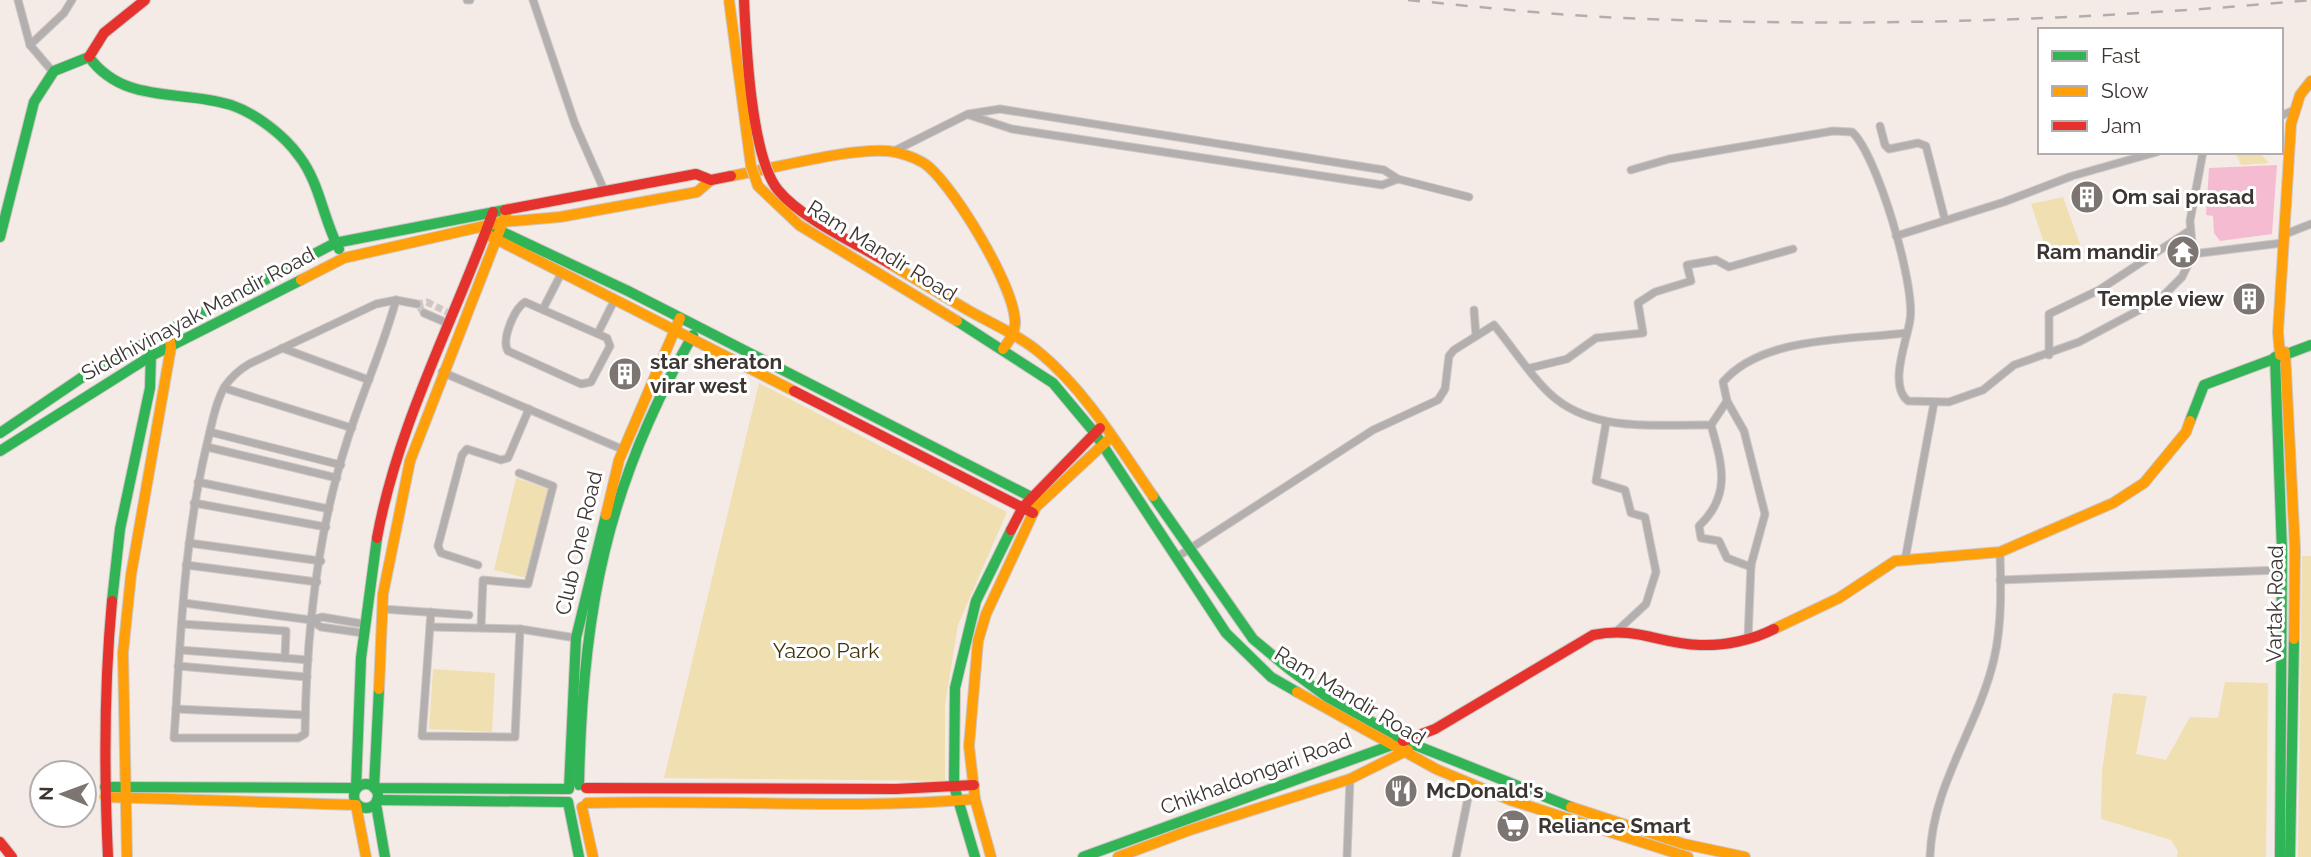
<svg xmlns="http://www.w3.org/2000/svg" width="2311" height="857" font-family="Raleway,sans-serif">
<rect width="100%" height="100%" fill="#f4ebe7"/>
<g fill="#f0dfb0">
<path d="M2235,152H2259L2269,163L2241,165Z"/>
<path d="M2063,197L2081,247L2047,252L2031,204Z"/>
<path d="M759,383L1007,512L958,625L945,705V781L664,778Z"/>
<path d="M516,478L549,489L526,578L494,570Z"/>
<path d="M2302,556H2311V857H2298Z"/>
<path d="M433,669L495,673L492,732L429,729Z"/>
<path d="M2225,682L2268,683L2266,857H2177L2178,851L2171,840L2101,819L2102,771L2113,693L2147,696L2136,754L2166,760L2190,717L2218,718Z"/>
</g>
<path fill="#f5bcd1" d="M2277,165L2272,234L2220,241L2214,233L2213,216L2206,215L2209,168Z"/>
<g fill="none" stroke-linecap="round" stroke-linejoin="round">
<path stroke="#cfc7c3" stroke-width="7" stroke-dasharray="7 3.5" stroke-linecap="butt" d="M424,313L417,304L427,302L451,314"/>
<defs>
<g id="street">
<path d="M18,0L30,45"/>
<path d="M467,0H470"/>
<path d="M533,0L575,124L604,190"/>
<path d="M53,72L30,45L64,13L72,0"/>
<path d="M969,115L1012,129L1382,185L1398,179"/>
<path d="M2281,116L2294,110"/>
<path d="M1880,126L1885,145L1889,149L1918,143L1926,146L1945,220"/>
<path d="M894,151L968,114L1000,109L1384,170L1398,179L1469,197"/>
<path d="M1631,170L1669,159L1833,131L1852,132C1877,154 1916,286 1910,320C1907,341 1888,385 1908,401L1949,402L1983,390L2014,365L2079,342L2160,299L2182,277L2193,254L2190,221L2203,152"/>
<path d="M2283,235L2311,224"/>
<path d="M1896,236L2004,202L2072,176L2157,152"/>
<path d="M2193,254L2282,243"/>
<path d="M525,302L607,338L610,346L591,382L581,384L508,351C501,340 514,309 525,302Z"/>
<path d="M544,307L561,274"/>
<path d="M1474,310L1476,336"/>
<path d="M424,313L447,323"/>
<path d="M598,333L614,301"/>
<path d="M282,348L369,380"/>
<path d="M2049,355V314L2099,290L2189,231"/>
<path d="M1530,368L1567,359L1596,338L1643,333L1638,303L1655,292L1691,281L1687,265L1716,260L1729,267L1793,249"/>
<path d="M442,372L624,450"/>
<path d="M224,388L352,428"/>
<path d="M1606,423L1596,481L1625,490L1631,513L1645,517L1656,572L1646,604L1618,630"/>
<path d="M1711,425C1722,464 1732,495 1699,526L1701,538L1719,541L1727,558L1751,567"/>
<path d="M210,432L341,465"/>
<path d="M207,447L337,478"/>
<path d="M198,482L329,509"/>
<path d="M194,503L326,527"/>
<path d="M189,543L321,561"/>
<path d="M1177,557L1373,430L1438,400L1445,389L1449,356L1454,350L1494,325C1511,345 1536,384 1556,399C1599,433 1660,424 1711,425L1727,401"/>
<path d="M1905,560L1934,403"/>
<path d="M186,565L317,582"/>
<path d="M478,565L441,553L438,546L462,455L467,449L501,460L508,458L529,409"/>
<path d="M2000,580L2282,570"/>
<path d="M184,603L311,620"/>
<path d="M382,609L469,615"/>
<path d="M431,612L422,736L515,737L520,629"/>
<path d="M182,624L286,631L285,658L308,660"/>
<path d="M430,627L520,629L576,638"/>
<path d="M481,627L483,580L528,584L553,486L519,473"/>
<path d="M363,633L321,627L311,620L322,617L364,624"/>
<path d="M1748,639L1751,565L1765,514L1744,431L1727,401L1723,382C1762,336 1850,340 1906,333"/>
<path d="M180,650L285,658"/>
<path d="M178,666L307,677"/>
<path d="M176,709L174,738H298L305,734C306,637 317,534 347,441C362,393 383,348 396,300"/>
<path d="M305,715L176,709C181,621 186,533 206,448C211,428 215,403 225,386C232,376 239,370 249,364L376,304L396,300L417,304"/>
<path d="M1347,857L1350,779"/>
<path d="M1456,857L1471,783"/>
<path d="M1930,857C1932,785 1978,728 1994,659C2002,625 2001,587 2000,552"/>
</g>
<g id="fast">
<path d="M89,57C124,105 181,89 231,105C255,113 284,135 299,156C320,183 323,219 339,249"/>
<path d="M496,229L628,291L1041,502"/>
<path d="M0,237L34,102L54,71L89,57"/>
<path d="M957,321L1053,383L1094,432L1226,633L1271,677L1297,692"/>
<path d="M2275,357L2282,551L2280,857"/>
<path d="M2190,421L2204,385L2311,345"/>
<path d="M0,433L90,372L335,243L505,210"/>
<path d="M0,451L151,356L301,280"/>
<path d="M1153,496L1253,639L1289,669L1327,697L1410,743L1571,807"/>
<path d="M112,601L120,529L150,388L151,353"/>
<path d="M379,689L374,788L569,789L576,638L606,515"/>
<circle cx="366" cy="796" r="12"/>
<path d="M579,785C582,612 606,486 693,335"/>
<path d="M105,787L356,788L361,658L377,538"/>
<path d="M377,800L568,802L579,857"/>
<path d="M376,804L385,857"/>
<path d="M975,857L954,786L955,688L976,601L1011,530"/>
<path d="M1083,857L1403,741"/>
<path d="M2290,857L2294,639"/>
</g>
<g id="slow">
<path d="M731,176C773,169 857,145 895,152C907,155 920,159 929,167C957,192 1012,283 1015,320C1016,331 1010,340 1003,349"/>
<path d="M490,236L794,391"/>
<path d="M301,280L344,258L502,222L560,217L697,192L711,180"/>
<path d="M966,309C990,323 1019,335 1040,353C1086,391 1119,447 1153,496"/>
<path d="M2285,352L2295,549L2294,639"/>
<path d="M2280,355L2278,332L2291,124L2300,95L2311,81"/>
<path d="M606,515L619,460L680,318"/>
<path d="M1774,629L1839,598L1895,561L2000,552L2113,503L2144,483L2186,432L2190,421"/>
<path d="M379,689L383,594L410,461L508,209"/>
<path d="M1297,692L1436,769L1510,800L1688,857"/>
<path d="M105,797L356,805L366,857"/>
<path d="M587,803C715,799 848,810 975,799"/>
<path d="M582,807L593,857"/>
<path d="M1571,807L1684,844L1745,857"/>
<path d="M127,857L123,653L131,575L171,347L168,330"/>
<path d="M991,857L975,799L969,746L978,641L986,614L1036,507L1107,441"/>
<path d="M1118,857L1190,830L1350,779L1408,750"/>
</g>
<g id="jam">
<path d="M89,57L104,33L145,0"/>
<path d="M505,210L696,174L711,180L731,176"/>
<path d="M794,391L1033,513"/>
<path d="M1011,530L1023,507L1100,428"/>
<path d="M377,538C398,423 454,321 493,212"/>
<path d="M1403,741L1435,729L1593,635C1637,626 1660,644 1700,645C1724,646 1753,640 1774,629"/>
<path d="M586,788L896,789L974,785"/>
<path d="M0,842L12,857"/>
<path d="M108,857C104,772 104,686 112,601"/>
</g>
</defs>
<use href="#street" stroke="#cec7c4" stroke-width="9"/>
<use href="#fast" stroke="#cec7c4" stroke-width="12"/>
<use href="#slow" stroke="#cec7c4" stroke-width="12"/>
<use href="#jam" stroke="#cec7c4" stroke-width="12"/>
<use href="#street" stroke="#b3afae" stroke-width="7"/>
<use href="#fast" stroke="#30b455" stroke-width="10"/>
<use href="#slow" stroke="#ff9f0a" stroke-width="10"/>
<use href="#jam" stroke="#e5322d" stroke-width="10"/>
<path stroke="#b3aeac" stroke-width="2.5" stroke-dasharray="12 12" stroke-linecap="butt" d="M1408,0C1480,7 1553,15 1624,18C1854,28 2082,21 2311,0"/>
<defs>
<g id="slow-bridge">
<path d="M729,0L751,166L758,186L799,225L957,321"/>
<path d="M890,264L966,309"/>
</g>
<path id="jam-bridge" d="M744,0C746,44 751,157 778,190C803,220 856,243 890,264"/>
</defs>
<use href="#slow-bridge" stroke="#cec7c4" stroke-width="12" stroke-linecap="butt"/>
<use href="#jam-bridge" stroke="#cec7c4" stroke-width="12" stroke-linecap="butt"/>
<use href="#slow-bridge" stroke="#ff9f0a" stroke-width="10"/>
<use href="#jam-bridge" stroke="#e5322d" stroke-width="10"/>
</g>
<defs>
<symbol id="building-disc" viewBox="-11 -11 22 22"><circle r="9.5" fill="#7c7571" stroke="#fff"/><path d="M-4-6H4V6H1V3H-1V6H-4ZM-2.5-4.3h1.7v1.8h-1.7ZM.8-4.3h1.7v1.8H.8ZM-2.5-1h1.7V.8h-1.7ZM.8-1h1.7V.8H.8Z" fill="#fff"/></symbol>
<symbol id="temple-disc" viewBox="-11 -11 22 22"><circle r="9.5" fill="#7c7571" stroke="#fff"/><path d="M0-6L5-2H3V0L6.5 2.5H4V6H1.5V3h-3V6H-4V2.5H-6.5L-3 0V-2H-5Z" fill="#fff"/></symbol>
<symbol id="restaurant-disc" viewBox="-11 -11 22 22"><circle r="9.5" fill="#7c7571" stroke="#fff"/><path d="M-5-6h1v4h1v-4h1v4h1v-4h1v5L-1.5 .5V6h-2V.5L-5-1ZM5-6V6H3V1.5H1.5Q1.5-4 5-6Z" fill="#fff"/></symbol>
<symbol id="supermarket-disc" viewBox="-11 -11 22 22"><circle r="9.5" fill="#7c7571" stroke="#fff"/><path d="M-6-5.5h2.5l.6 2H6L4.5 2H-2.5L-4.4-4H-6ZM-1.5 3.2a1.3 1.3 0 1 0 .1 0ZM3 3.2a1.3 1.3 0 1 0 .1 0Z" fill="#fff"/></symbol>
</defs>
<g fill-rule="evenodd">
<use href="#building-disc" x="2068" y="178" width="38" height="38"/>
<use href="#temple-disc" x="2164" y="233" width="38" height="38"/>
<use href="#building-disc" x="2230" y="280" width="38" height="38"/>
<use href="#building-disc" x="606" y="355" width="38" height="38"/>
<use href="#restaurant-disc" x="1382" y="772" width="38" height="38"/>
<use href="#supermarket-disc" x="1494" y="807" width="38" height="38"/>
</g>
<g text-anchor="middle" stroke-width="6" stroke-linejoin="round" paint-order="stroke">
<g font-size="21" font-weight="bold" fill="#3c3532" stroke="#fff" text-anchor="start">
<text x="2112" y="204">Om sai prasad</text>
<text x="2158" y="259" text-anchor="end">Ram mandir</text>
<text x="2224" y="306" text-anchor="end">Temple view</text>
<text x="650" y="369">star sheraton<tspan x="650" dy="24">virar west</tspan></text>
<text x="1426" y="798">McDonald's</text>
<text x="1538" y="833">Reliance Smart</text>
</g>
<g font-size="21" fill="#3c3532" stroke="#fff">
<text transform="translate(882 251) rotate(32)" y="7">Ram Mandir Road</text>
<text transform="translate(198 314) rotate(-28)" y="7">Siddhivinayak Mandir Road</text>
<text transform="translate(579 543) rotate(-77)" y="7">Club One Road</text>
<text transform="translate(2275 604) rotate(-89)" y="7">Vartak Road</text>
<text transform="translate(1350 696) rotate(31)" y="7">Ram Mandir Road</text>
<text transform="translate(1256 774) rotate(-20)" y="7">Chikhaldongari Road</text>
</g>
<g font-size="21" fill="#3e3205" stroke="#fff">
<text x="826" y="658">Yazoo Park</text>
</g>
</g>
<rect x="2038" y="28" width="245" height="126" fill="#ffffff" stroke="#b1aead" stroke-width="2"/>
<rect x="2052" y="51" width="35" height="10" fill="#30b455" stroke="#b1aead" stroke-width="2"/>
<text x="2101" y="63" font-size="21" fill="#3c3532">Fast</text>
<rect x="2052" y="86" width="35" height="10" fill="#ff9f0a" stroke="#b1aead" stroke-width="2"/>
<text x="2101" y="98" font-size="21" fill="#3c3532">Slow</text>
<rect x="2052" y="121" width="35" height="10" fill="#e5322d" stroke="#b1aead" stroke-width="2"/>
<text x="2101" y="133" font-size="21" fill="#3c3532">Jam</text>
<g transform="translate(63 794) rotate(271)"><circle r="33" fill="#ffffff" stroke="#b1aead" stroke-width="2"/>
<path d="M0-5L12 26L0 18L-12 26Z" fill="#7c7571"/>
<text y="-10" font-size="19" font-weight="bold" text-anchor="middle" fill="#3c3532">N</text>
</g>
</svg>
